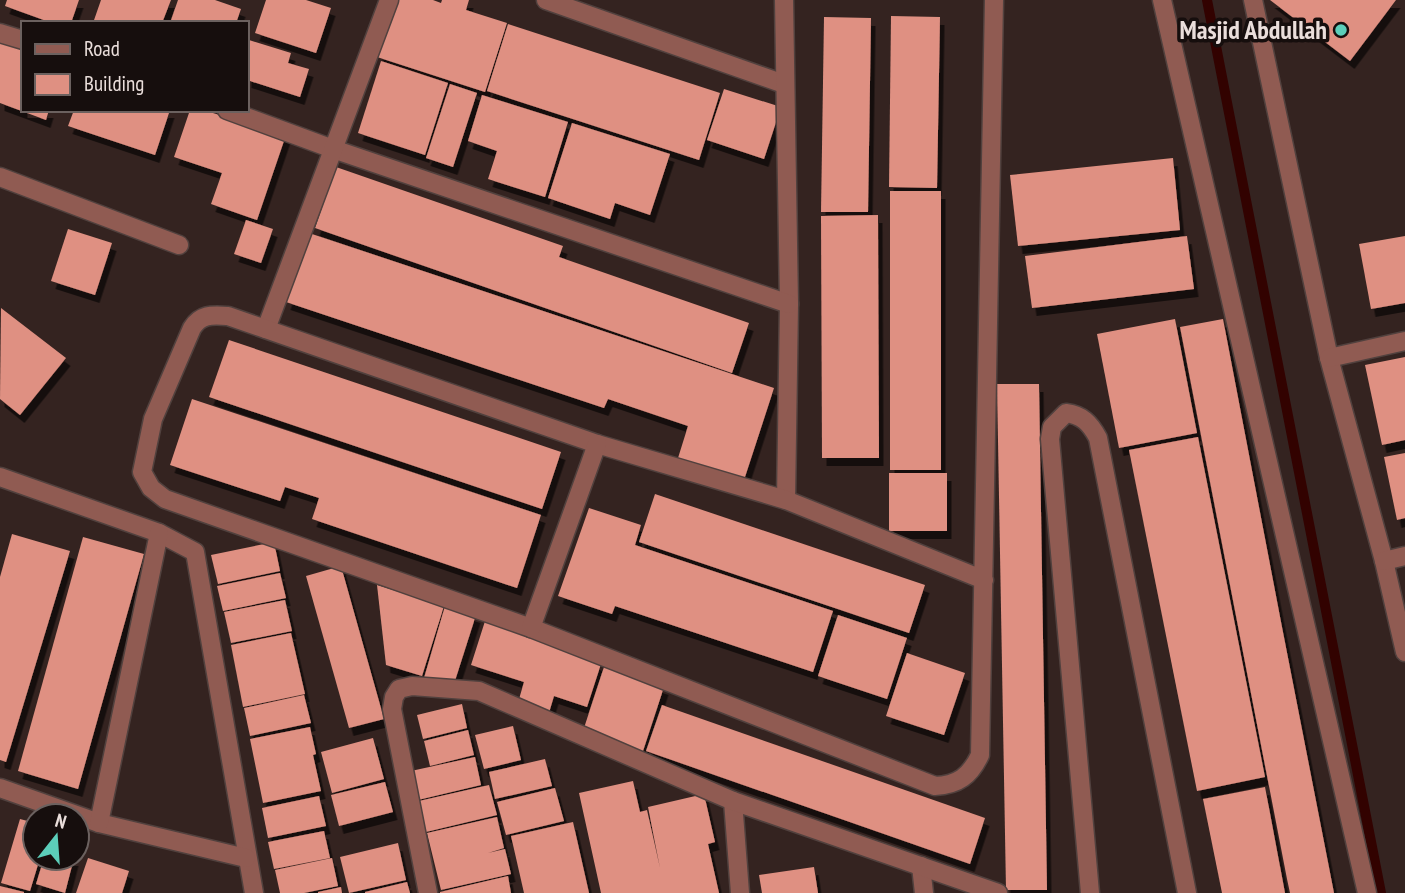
<svg xmlns="http://www.w3.org/2000/svg" width="1405" height="893" font-family="'PT Sans Narrow',sans-serif">
<defs>
<filter id="shadow"><feDropShadow dx="4.5" dy="8" stdDeviation="0" flood-color="#0009"/></filter>
</defs>
<rect width="100%" height="100%" fill="#342320"/>
<g fill="none" stroke-linecap="round" stroke-linejoin="round">
<path stroke="#320200" stroke-width="10" d="M1207,0L1381,893"/>
</g>
<g fill="#df9082" filter="url(#shadow)">
<path d="M7,0H79L71,23H52L5,6Z"/>
<path d="M101,0H171L162,23H93Z"/>
<path d="M178,0H215L241,9L236,23H170Z"/>
<path d="M266,0H306L331,8L316,53L255,33Z"/>
<path d="M395,0H433L441,3L442,0H469L466,10L507,23L485,92L377,57Z"/>
<path d="M1270,0H1396L1350,61Z"/>
<path d="M891,16L940,17L937,188L889,187Z"/>
<path d="M824,17L871,18L868,212H821Z"/>
<path d="M508,24L720,93L699,160L487,91Z"/>
<path d="M0,38L23,46V110H49L46,120L0,103Z"/>
<path d="M249,40L291,53L288,63L309,69L300,97L247,80V48Z"/>
<path d="M381,61L448,83L425,155L358,133Z"/>
<path d="M450,84L477,93L453,167L426,158Z"/>
<path d="M724,89L781,107L764,159L707,140Z"/>
<path d="M482,95L568,122L545,197L488,179L497,151L468,141Z"/>
<path d="M74,110H170L155,155L68,126Z"/>
<path d="M190,110H203L286,135L257,220L211,204L222,173L174,157Z"/>
<path d="M572,123L670,154L650,215L615,203L610,219L548,198Z"/>
<path d="M1173,158L1180,230L1018,246L1010,175Z"/>
<path d="M336,167L563,246L559,257L749,323L732,373L315,228Z"/>
<rect x="890" y="191" width="51" height="279"/>
<path d="M878,215L879,458H822L821,216Z"/>
<path d="M246,220L273,229L261,263L234,254Z"/>
<path d="M68,229L112,243L95,295L51,281Z"/>
<path d="M309,233L774,388L744,480L678,458L688,426L608,399L604,408L286,302Z"/>
<path d="M1187,236L1194,289L1032,308L1025,256Z"/>
<path d="M1405,236V303L1371,309L1359,244Z"/>
<path d="M1,308L66,358L20,415L0,399Z"/>
<path d="M1175,319L1197,433L1119,448L1097,334Z"/>
<path d="M1223,319L1281,622L1334,893H1290L1287,879L1180,327Z"/>
<path d="M229,340L561,452L542,509L209,397Z"/>
<path d="M1405,357V440L1382,445L1365,365Z"/>
<path d="M997,384H1039L1047,890H1006Z"/>
<path d="M192,399L541,515L517,588L312,519L319,498L285,487L280,501L170,465Z"/>
<path d="M1198,437L1265,777L1197,791L1129,450Z"/>
<path d="M1405,453V518L1397,520L1384,457Z"/>
<rect x="889" y="473" width="58" height="58"/>
<path d="M655,494L925,585L909,633L639,542Z"/>
<path d="M589,508L641,525L635,545L833,611L813,672L615,606L612,614L558,596Z"/>
<path d="M12,534L70,551L6,762L0,760V577Z"/>
<path d="M83,537L144,554L78,789L18,771Z"/>
<path d="M274,542L280,571L218,584L211,555Z"/>
<path d="M341,566L384,719L349,728L306,576Z"/>
<path d="M280,573L286,598L223,611L217,586Z"/>
<path d="M377,585L444,606L422,676L386,665Z"/>
<path d="M285,600L292,631L231,643L224,612Z"/>
<path d="M445,606L476,615L453,687L424,678Z"/>
<path d="M838,615L907,638L887,699L818,676Z"/>
<path d="M486,618L571,645L568,653L601,664L587,707L554,696L548,716L517,706L524,682L471,665Z"/>
<path d="M291,633L305,694L243,707L231,645Z"/>
<path d="M907,653L965,673L944,735L886,716Z"/>
<path d="M604,667L664,687L642,754L582,734Z"/>
<path d="M304,695L311,723L250,736L244,708Z"/>
<path d="M462,704L467,728L423,739L417,715Z"/>
<path d="M662,705L985,818L970,864L646,751Z"/>
<path d="M513,726L521,760L484,769L475,735Z"/>
<path d="M310,727L316,754L313,755L321,791L263,803L250,739Z"/>
<path d="M468,730L474,755L430,766L424,741Z"/>
<path d="M373,738L384,779L332,793L321,752Z"/>
<path d="M475,757L481,785L418,800L411,771Z"/>
<path d="M545,759L552,786L495,799L489,772Z"/>
<path d="M633,781L640,812L647,810L660,868L648,807L704,794L715,842L708,844L719,893H601L579,793Z"/>
<path d="M385,782L393,812L339,826L331,795Z"/>
<path d="M489,785L497,815L426,832L419,801Z"/>
<path d="M1265,787L1285,893H1222L1203,799Z"/>
<path d="M555,788L564,821L506,835L497,802Z"/>
<path d="M319,796L326,826L268,838L262,808Z"/>
<path d="M497,817L504,848L488,853L505,849L511,874L441,890L427,833Z"/>
<path d="M20,819L35,823V858H40L30,891L1,883Z"/>
<path d="M573,822L589,893H524L511,836Z"/>
<path d="M324,831L330,858L274,869L268,842Z"/>
<path d="M398,843L406,880L349,893L340,857Z"/>
<path d="M44,858H74L65,893L36,884Z"/>
<path d="M88,858L129,871L122,893H76Z"/>
<path d="M332,858L338,886L304,893H280L275,870Z"/>
<path d="M814,867L818,893H762L759,875Z"/>
<path d="M508,876L511,893H440V892Z"/>
<path d="M407,882L410,893H365V892Z"/>
<path d="M0,886L24,892V893H0Z"/>
<path d="M341,887L342,893H318V892Z"/>
</g>
<g fill="none" stroke-linecap="round" stroke-linejoin="round">
<defs>
<g id="street">
<path d="M546,0L784,84"/>
<path d="M784,0L789,304L786,500"/>
<path d="M1162,0L1367,893"/>
<path d="M1253,0L1329,358L1384,561L1405,652"/>
<path d="M0,33L23,40"/>
<path d="M227,110L333,149L789,304"/>
<path d="M0,177L179,245"/>
<path d="M266,329L389,0"/>
<path d="M1329,358L1405,341"/>
<path d="M0,477L159,533L195,552L254,893"/>
<path d="M1384,561L1405,556"/>
<path d="M984,580L786,500L597,444L228,316C211,315 201,314 192,328L153,419L142,472L151,488L165,499L531,628L935,786C958,785 970,776 980,755L994,0"/>
<path d="M531,628L597,444"/>
<path d="M0,788L99,823L246,858"/>
<path d="M733,801L740,893"/>
<path d="M99,823L159,533"/>
<path d="M921,866L924,893"/>
<path d="M428,893L392,709L394,697L399,689L412,686L479,691L733,801L998,893"/>
<path d="M1090,893L1050,439L1052,427L1066,413C1082,415 1090,423 1098,438L1187,893"/>
</g>
</defs>
<use href="#street" stroke="#51413e" stroke-width="21"/>
<use href="#street" stroke="#905b52" stroke-width="18"/>
</g>
<circle fill="#5cceba" stroke="#160e0d" stroke-width="2.5" cx="1341" cy="30" r="7"/>
<g text-anchor="middle" stroke-width="7" stroke-linejoin="round" paint-order="stroke">
<g font-size="26" font-weight="bold" fill="#eadedb" stroke="#160e0d" text-anchor="end">
<text x="1327" y="39">Masjid Abdullah</text>
</g>
</g>
<rect x="21" y="21" width="228" height="91" fill="#160e0d" stroke="#6b615f" stroke-width="2"/>
<rect x="35" y="44" width="35" height="10" fill="#905b52" stroke="#6b615f" stroke-width="2"/>
<text x="84" y="56" font-size="21" fill="#eadedb">Road</text>
<rect x="35" y="74" width="35" height="21" fill="#df9082" stroke="#6b615f" stroke-width="2"/>
<text x="84" y="91" font-size="21" fill="#eadedb">Building</text>
<g transform="translate(56 837) rotate(17)"><circle r="33" fill="#160e0d" stroke="#6b615f" stroke-width="2"/>
<path d="M0-5L12 26L0 18L-12 26Z" fill="#5cceba"/>
<text y="-10" font-size="19" font-weight="bold" text-anchor="middle" fill="#eadedb">N</text>
</g>
</svg>
